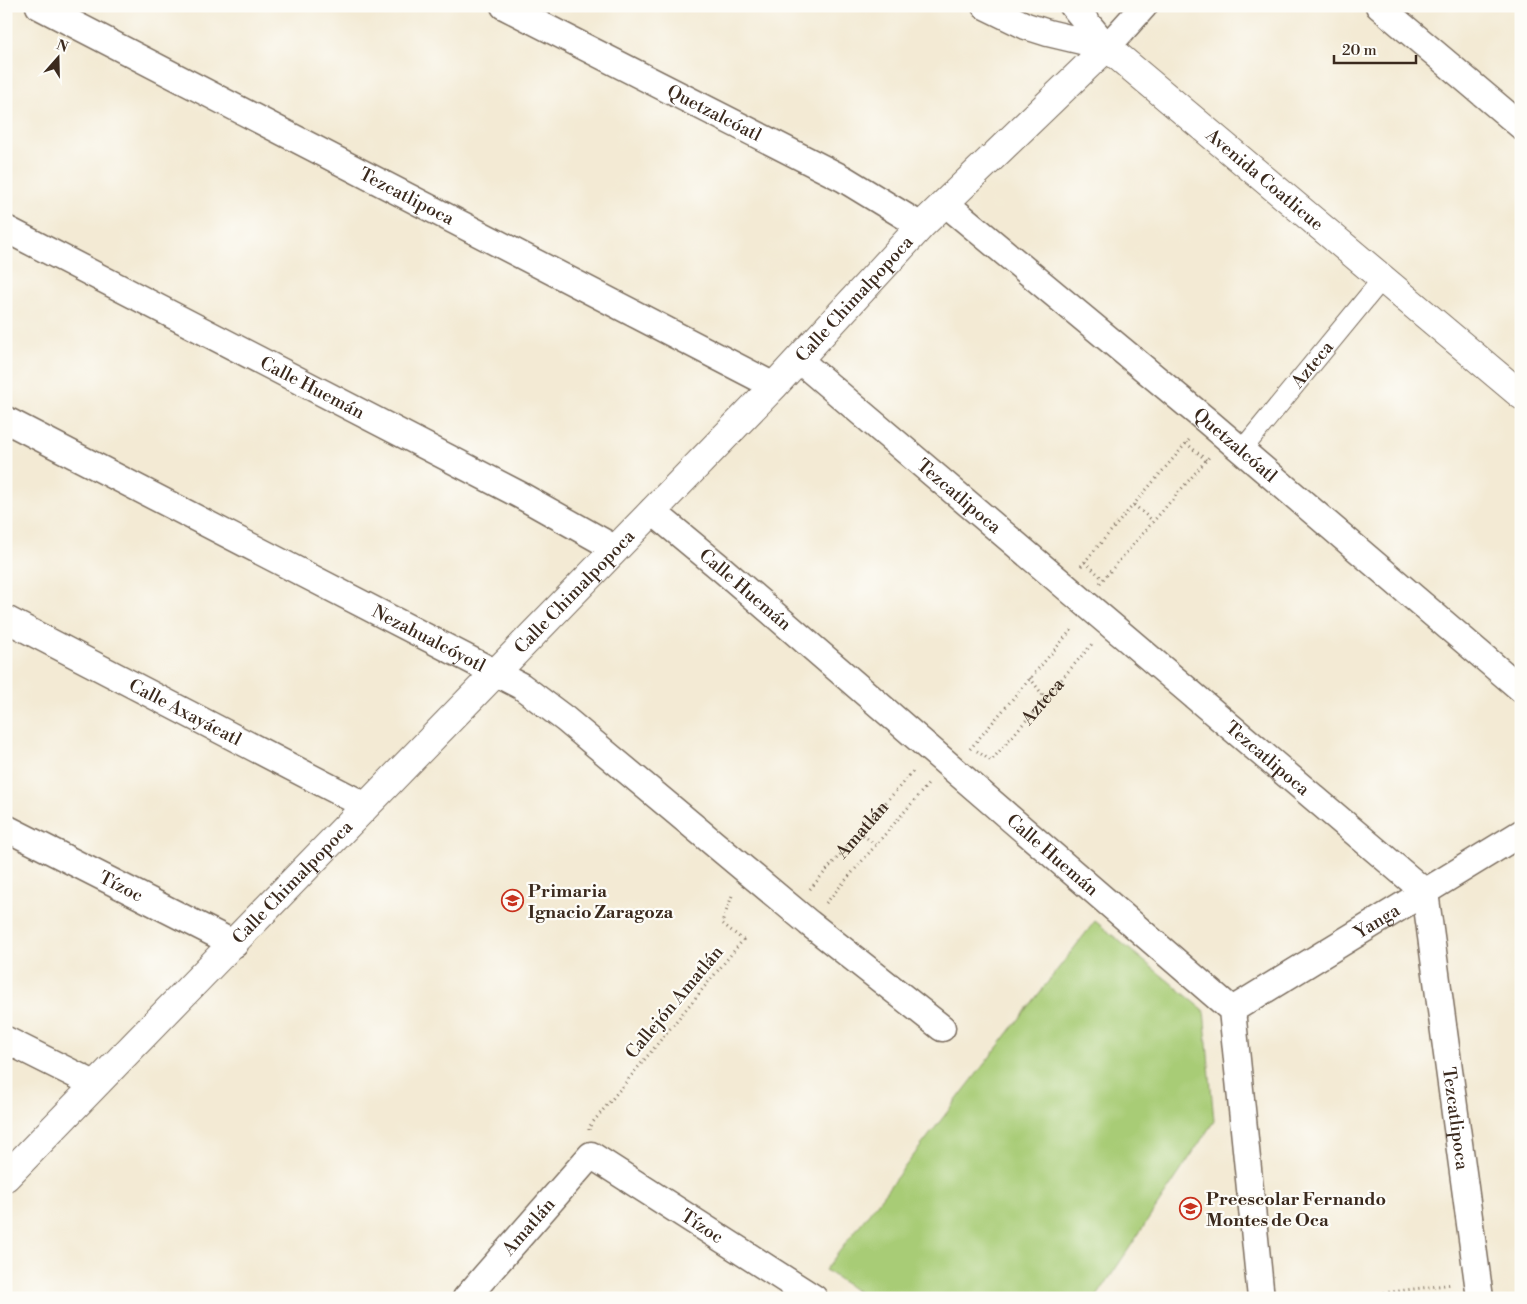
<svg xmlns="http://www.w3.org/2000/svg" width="1527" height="1304" font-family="'Libre Bodoni',serif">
<rect width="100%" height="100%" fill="#fdfcf7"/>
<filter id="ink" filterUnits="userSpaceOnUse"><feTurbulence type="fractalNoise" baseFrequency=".02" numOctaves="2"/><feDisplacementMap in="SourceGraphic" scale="10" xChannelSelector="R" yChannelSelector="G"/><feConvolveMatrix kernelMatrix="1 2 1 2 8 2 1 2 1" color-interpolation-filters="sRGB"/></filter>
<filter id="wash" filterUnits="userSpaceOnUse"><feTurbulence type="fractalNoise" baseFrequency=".0096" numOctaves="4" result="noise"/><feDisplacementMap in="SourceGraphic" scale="20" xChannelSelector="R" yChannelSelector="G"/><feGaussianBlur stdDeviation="1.12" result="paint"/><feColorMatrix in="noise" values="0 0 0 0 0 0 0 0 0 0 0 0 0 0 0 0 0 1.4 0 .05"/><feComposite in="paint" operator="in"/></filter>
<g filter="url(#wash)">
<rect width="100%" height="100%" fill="#f3ead4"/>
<path fill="#a8cc76" stroke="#727b4a" d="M1095,921L1204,1010L1214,1121L1096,1298H867L825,1270Z"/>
</g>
<g filter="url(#ink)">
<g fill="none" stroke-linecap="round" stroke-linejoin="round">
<defs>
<g id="pedestrian">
<path id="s3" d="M1241,451L1383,278"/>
</g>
<g id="minor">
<path id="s4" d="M39,6L774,386"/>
<path id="s5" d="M504,6L844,179L921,226"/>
<path d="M985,6L1026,26L1048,33L1107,47"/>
<path d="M1073,6L1107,47"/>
<path d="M1379,6L1521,126"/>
<path d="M1107,47L1144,6"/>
<path id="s6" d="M945,203L1206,420L1521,689"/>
<path id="s7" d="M6,229L520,495L616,549"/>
<path id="s8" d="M799,360L1425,892L1480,1298"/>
<path id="s9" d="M6,420L521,686L565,719L809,923L942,1028"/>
<path id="s10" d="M652,511L723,570L1232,1010L1261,1298"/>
<path id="s11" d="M6,619L366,806"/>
<path id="s12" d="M6,828L235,944"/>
<path id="s13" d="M1232,1010L1521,833"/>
<path d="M6,1040L94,1084"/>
<path id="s14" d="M466,1298L591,1155L814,1298"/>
</g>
<g id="tertiary">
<path id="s15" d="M6,1177L774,386L921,226L1107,47L1521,395"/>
</g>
</defs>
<use href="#pedestrian" stroke="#7b6d5e" stroke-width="21"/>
<use href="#minor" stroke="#7b6d5e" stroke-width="29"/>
<use href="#tertiary" stroke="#7b6d5e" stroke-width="30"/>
<g stroke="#7b6d5e" stroke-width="3" stroke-dasharray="1 4" stroke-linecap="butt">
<path d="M1186,443L1206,460"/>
<path d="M1134,505L1153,521"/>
<path d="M1085,562L1103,579"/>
<path d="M1081,566L1189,440"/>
<path d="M1100,583L1209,457"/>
<path d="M1030,678L1045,698"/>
<path d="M970,749L1073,628"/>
<path id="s1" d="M977,751L991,761L1092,644"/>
<path d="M859,832L876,845"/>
<path id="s2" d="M810,889L915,769"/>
<path d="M826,903L930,782"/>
<path d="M589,1130V1127L743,940L722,923L733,893"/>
<path d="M1344,1298L1453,1284"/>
</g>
<use href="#pedestrian" stroke="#fff" stroke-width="19"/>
<use href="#minor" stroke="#fff" stroke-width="26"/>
<use href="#tertiary" stroke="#fff" stroke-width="28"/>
</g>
</g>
<defs>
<symbol id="school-ring" viewBox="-11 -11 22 22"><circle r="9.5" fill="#fdfcf7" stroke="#c8321e" stroke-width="1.5"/><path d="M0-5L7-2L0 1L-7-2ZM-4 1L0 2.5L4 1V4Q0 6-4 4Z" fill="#c8321e"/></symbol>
</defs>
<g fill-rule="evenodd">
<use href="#school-ring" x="500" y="888" width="25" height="25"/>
<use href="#school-ring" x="1178" y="1196" width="25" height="25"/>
</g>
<g text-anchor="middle" stroke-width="4.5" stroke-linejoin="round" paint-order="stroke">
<g font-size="18" fill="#3b2a1e" stroke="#fdfcf7">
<text dy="6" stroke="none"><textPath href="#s5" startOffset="236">Quetzalcóatl</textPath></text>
<text dy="6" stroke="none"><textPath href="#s15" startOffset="1784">Avenida Coatlicue</textPath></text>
<text dy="6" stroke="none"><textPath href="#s4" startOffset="414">Tezcatlipoca</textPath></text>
<text dy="6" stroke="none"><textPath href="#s15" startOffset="1221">Calle Chimalpopoca</textPath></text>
<text dy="6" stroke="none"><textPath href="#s3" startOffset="112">Azteca</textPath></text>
<text dy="6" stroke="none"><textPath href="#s7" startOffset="345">Calle Huemán</textPath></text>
<text dy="6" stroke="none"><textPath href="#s6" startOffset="378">Quetzalcóatl</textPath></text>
<text dy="6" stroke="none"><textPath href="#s8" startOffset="210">Tezcatlipoca</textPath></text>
<text dy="6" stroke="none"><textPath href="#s10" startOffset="122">Calle Huemán</textPath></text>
<text dy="6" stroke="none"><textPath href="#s15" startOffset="816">Calle Chimalpopoca</textPath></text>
<text dy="6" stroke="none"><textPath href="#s9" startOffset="476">Nezahualcóyotl</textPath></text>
<text dy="6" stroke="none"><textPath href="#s1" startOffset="96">Azteca</textPath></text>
<text dy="6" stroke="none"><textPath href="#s11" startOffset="202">Calle Axayácatl</textPath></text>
<text dy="6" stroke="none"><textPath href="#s8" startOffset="615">Tezcatlipoca</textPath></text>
<text dy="6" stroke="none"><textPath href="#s2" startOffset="79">Amatlán</textPath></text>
<text dy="6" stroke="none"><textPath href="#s10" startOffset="528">Calle Huemán</textPath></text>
<text dy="6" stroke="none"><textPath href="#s15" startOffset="411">Calle Chimalpopoca</textPath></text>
<text dy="6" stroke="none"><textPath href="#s12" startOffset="129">Tízoc</textPath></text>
<text dy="6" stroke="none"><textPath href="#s13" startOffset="170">Yanga</textPath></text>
<text transform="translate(674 1002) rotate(-50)" y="6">Callejón Amatlán</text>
<text dy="6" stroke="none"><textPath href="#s8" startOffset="1050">Tezcatlipoca</textPath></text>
<text dy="6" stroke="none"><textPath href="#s14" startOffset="95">Amatlán</textPath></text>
<text dy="6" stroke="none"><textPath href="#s14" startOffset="322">Tízoc</textPath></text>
</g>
<g font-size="18" font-weight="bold" fill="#3b2a1e" stroke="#fdfcf7" text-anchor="start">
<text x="528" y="897">Primaria<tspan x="528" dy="21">Ignacio Zaragoza</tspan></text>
<text x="1206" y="1205">Preescolar Fernando<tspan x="1206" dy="21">Montes de Oca</tspan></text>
</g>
</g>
<rect width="1527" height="1304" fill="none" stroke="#fdfcf7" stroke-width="25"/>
<g transform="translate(58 58) rotate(20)" stroke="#fdfcf7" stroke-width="4" paint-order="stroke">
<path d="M0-4L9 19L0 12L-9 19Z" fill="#3b2a1e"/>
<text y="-8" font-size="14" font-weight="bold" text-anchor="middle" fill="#3b2a1e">N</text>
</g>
<path d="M1334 55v8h82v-8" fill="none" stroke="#3b2a1e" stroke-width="2.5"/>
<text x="1342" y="55" font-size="15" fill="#3b2a1e" stroke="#fdfcf7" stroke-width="4" paint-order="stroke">20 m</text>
</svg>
